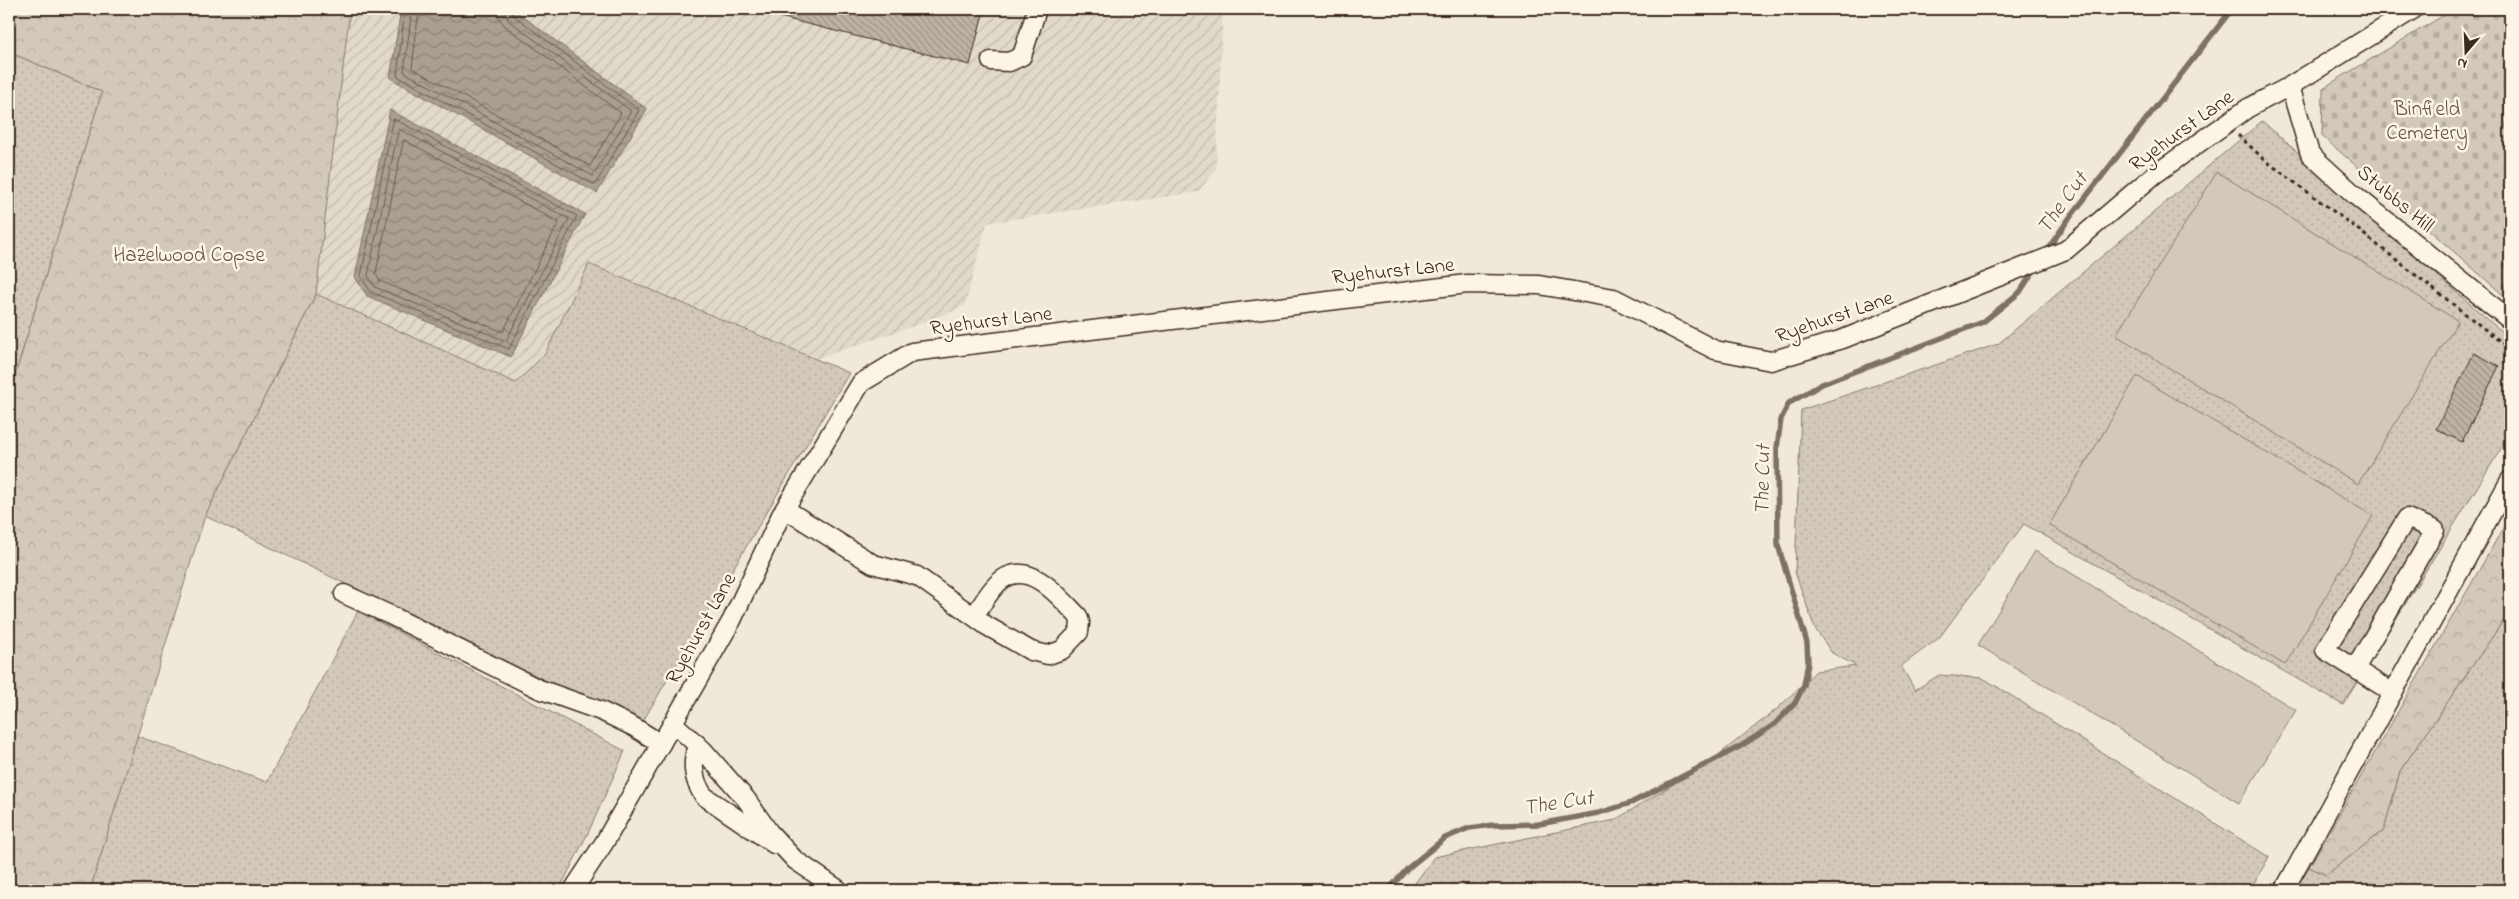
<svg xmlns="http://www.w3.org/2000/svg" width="2519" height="899" font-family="'Indie Flower',sans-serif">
<defs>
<pattern id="industrial-furrows" width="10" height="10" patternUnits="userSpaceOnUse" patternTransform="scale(1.25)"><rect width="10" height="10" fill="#e1d9c9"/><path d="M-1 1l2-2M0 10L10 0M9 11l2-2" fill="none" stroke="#c2baac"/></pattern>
<pattern id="grass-dots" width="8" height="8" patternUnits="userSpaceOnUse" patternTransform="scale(1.25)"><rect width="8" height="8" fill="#d2c9ba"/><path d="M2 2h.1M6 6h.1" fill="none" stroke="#b5ad9f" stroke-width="1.8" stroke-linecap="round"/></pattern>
<pattern id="forest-crowns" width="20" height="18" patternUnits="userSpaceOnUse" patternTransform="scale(1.25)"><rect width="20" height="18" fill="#d2c9ba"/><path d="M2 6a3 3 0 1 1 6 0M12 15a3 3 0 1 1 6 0" fill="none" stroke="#b5ad9f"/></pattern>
<pattern id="cemetery-stones" width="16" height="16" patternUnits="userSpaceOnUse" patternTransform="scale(1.25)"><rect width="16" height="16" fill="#d2c9ba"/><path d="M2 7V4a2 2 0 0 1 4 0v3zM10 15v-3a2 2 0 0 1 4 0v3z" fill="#b5ad9f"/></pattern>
<pattern id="water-waves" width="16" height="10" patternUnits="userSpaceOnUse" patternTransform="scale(1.25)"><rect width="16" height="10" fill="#aaa091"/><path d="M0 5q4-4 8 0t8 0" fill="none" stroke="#8c8376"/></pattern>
<pattern id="building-back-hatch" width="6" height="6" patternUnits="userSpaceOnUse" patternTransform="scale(1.25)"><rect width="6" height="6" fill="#beb3a4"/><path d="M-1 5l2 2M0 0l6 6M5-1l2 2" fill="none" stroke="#9c9285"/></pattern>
</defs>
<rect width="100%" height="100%" fill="#f0e9d9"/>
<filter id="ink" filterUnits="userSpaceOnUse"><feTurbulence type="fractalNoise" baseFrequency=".02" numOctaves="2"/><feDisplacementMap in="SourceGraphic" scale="10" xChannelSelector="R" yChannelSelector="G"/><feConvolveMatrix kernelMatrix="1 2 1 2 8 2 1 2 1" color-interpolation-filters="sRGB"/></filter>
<g filter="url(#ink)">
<path fill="url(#industrial-furrows)" d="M350,9H1223L1216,169L1198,192L987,223L965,306L929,321L815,359L590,264L545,354L516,383L316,294Z"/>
<g fill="url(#grass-dots)" stroke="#867a6c">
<path d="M9,52L102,92L9,395Z"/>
<path d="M2262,121L2510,339V434L2343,705L2024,524L1939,638L1901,666L1915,690L1939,675L1983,678L2269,857L2250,890H1410L1434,857L1615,820L1708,763L1777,709L1816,671L1856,666L1832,653L1815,629L1795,572L1801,410L1998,344Z"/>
<path d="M589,264L849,373L640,726L205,516L316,294L516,383L545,354Z"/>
<path d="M358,611L625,751L588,833L559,890H90L137,736L267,782Z"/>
<path d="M2510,611V890H2295L2309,867L2326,875L2384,830L2400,771Z"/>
</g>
<g fill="url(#forest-crowns)" stroke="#867a6c">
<path d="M9,9H350L316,294L205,516L90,890H9V395L102,92L9,52Z"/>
<path d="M2510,516V611L2400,771L2384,830L2326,875L2309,867Z"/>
</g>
<path fill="url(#cemetery-stones)" stroke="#867a6c" d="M2454,9H2510V301L2322,136L2323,88Z"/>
<g fill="#d2c9ba" stroke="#867a6c">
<path d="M2217,172L2458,321L2358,484L2116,335Z"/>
<path d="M2137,376L2373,516L2285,665L2049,525Z"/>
<path d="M2035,551L2296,710L2239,803L1978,645Z"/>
</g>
<g fill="url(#water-waves)" stroke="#7e7163">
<path d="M401,9H513L647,109L597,193L390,78Z"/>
<path d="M390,110L585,214L511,357L367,296L355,277Z"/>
</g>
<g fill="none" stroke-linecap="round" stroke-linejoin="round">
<g stroke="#67594c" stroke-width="1">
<path d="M405,9L397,76L595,185L639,110L513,15L510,9"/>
<path d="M412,9L404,72L593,176L631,111L508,20L504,9"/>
<path d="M419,9L412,68L590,166L621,113L504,25L498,17L496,9"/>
<path d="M394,119L577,216L509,349L371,292L361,277Z"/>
<path d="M399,129L569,219L506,341L375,287L368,276Z"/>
<path d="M404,140L559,222L503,332L380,281L376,274Z"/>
</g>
<g stroke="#7e7163" stroke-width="5.5">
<path d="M2045,253L2068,220L2232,9"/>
<path d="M1388,890L1408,868L1445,838L1469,828L1493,825L1539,824L1599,813L1631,803L1741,746L1775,724L1795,703L1804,685L1808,663L1807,643L1778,545L1777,448L1781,419L1789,403L1822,384L1983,322L2020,292L2036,267"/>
</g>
</g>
<g fill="url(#building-back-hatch)" stroke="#3b2a1e">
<path d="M769,9H984L970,65L768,14Z"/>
<path d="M2474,353L2499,366L2462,442L2436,429Z"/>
</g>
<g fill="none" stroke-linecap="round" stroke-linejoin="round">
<defs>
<g id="minor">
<path d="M991,61L1009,62L1022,56L1037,9"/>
<path d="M2290,86L2310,154L2356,196L2510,320"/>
<path d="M785,509L873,564L917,576L987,626L1031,651L1048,655L1062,650L1079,632L1080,622L1078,616C1061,599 1031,560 1003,579C992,586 982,605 974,616"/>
<path d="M344,594L390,615L539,689L601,711L634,727L661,744"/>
<path d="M2355,669L2435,530L2407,518L2325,650L2393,693"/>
<path d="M673,723L703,750L746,799L769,832L795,860L839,890"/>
<path d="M697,744C692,763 692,779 704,796L774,844"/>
<path d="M573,890L604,843L732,620L781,515L861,383L912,352L1467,284L1539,285L1614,298L1715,350L1771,361L1843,339L2066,250L2154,175L2248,108L2290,86L2414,9"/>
<path d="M2284,890L2510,480"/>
</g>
</defs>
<use href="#minor" stroke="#3b2a1e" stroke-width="21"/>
<path stroke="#3b2a1e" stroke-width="3" stroke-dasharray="4 4" stroke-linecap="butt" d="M2238,135L2266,161L2352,225L2510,349"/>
<use href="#minor" stroke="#fcf5e5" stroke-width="18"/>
</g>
</g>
<g text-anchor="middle" stroke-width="5" stroke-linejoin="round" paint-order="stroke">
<g font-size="21" fill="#615245" stroke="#fcf5e5">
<text x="2427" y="115">Binfield<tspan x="2427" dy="24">Cemetery</tspan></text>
<text x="189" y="261">Hazelwood Copse</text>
</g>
<g font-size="21" fill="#3b2a1e" stroke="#fcf5e5">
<text transform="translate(2181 130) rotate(-36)" y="7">Ryehurst Lane</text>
<text transform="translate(2396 198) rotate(40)" y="7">Stubbs Hill</text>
<text transform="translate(1393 270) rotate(-6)" y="7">Ryehurst Lane</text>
<text transform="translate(1834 316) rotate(-19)" y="7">Ryehurst Lane</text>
<text transform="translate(991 320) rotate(-7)" y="7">Ryehurst Lane</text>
<text transform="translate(700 628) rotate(-61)" y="7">Ryehurst Lane</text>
</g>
<g font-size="22" font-style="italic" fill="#625346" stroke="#fcf5e5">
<text transform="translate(2061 202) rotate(-54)" y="8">The Cut</text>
<text transform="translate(1761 480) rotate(-89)" y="8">The Cut</text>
<text transform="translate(1558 801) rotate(-9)" y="8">The Cut</text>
</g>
</g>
<rect width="2519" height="899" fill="none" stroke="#fcf5e5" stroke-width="30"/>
<rect x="15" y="15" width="2489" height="869" fill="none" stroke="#3b2a1e" stroke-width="2" filter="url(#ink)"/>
<g transform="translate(2466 52) rotate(199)" stroke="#fcf5e5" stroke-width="4" paint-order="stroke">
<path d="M0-4L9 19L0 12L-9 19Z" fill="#3b2a1e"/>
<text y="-8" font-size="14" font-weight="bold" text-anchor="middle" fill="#3b2a1e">N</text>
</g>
</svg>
